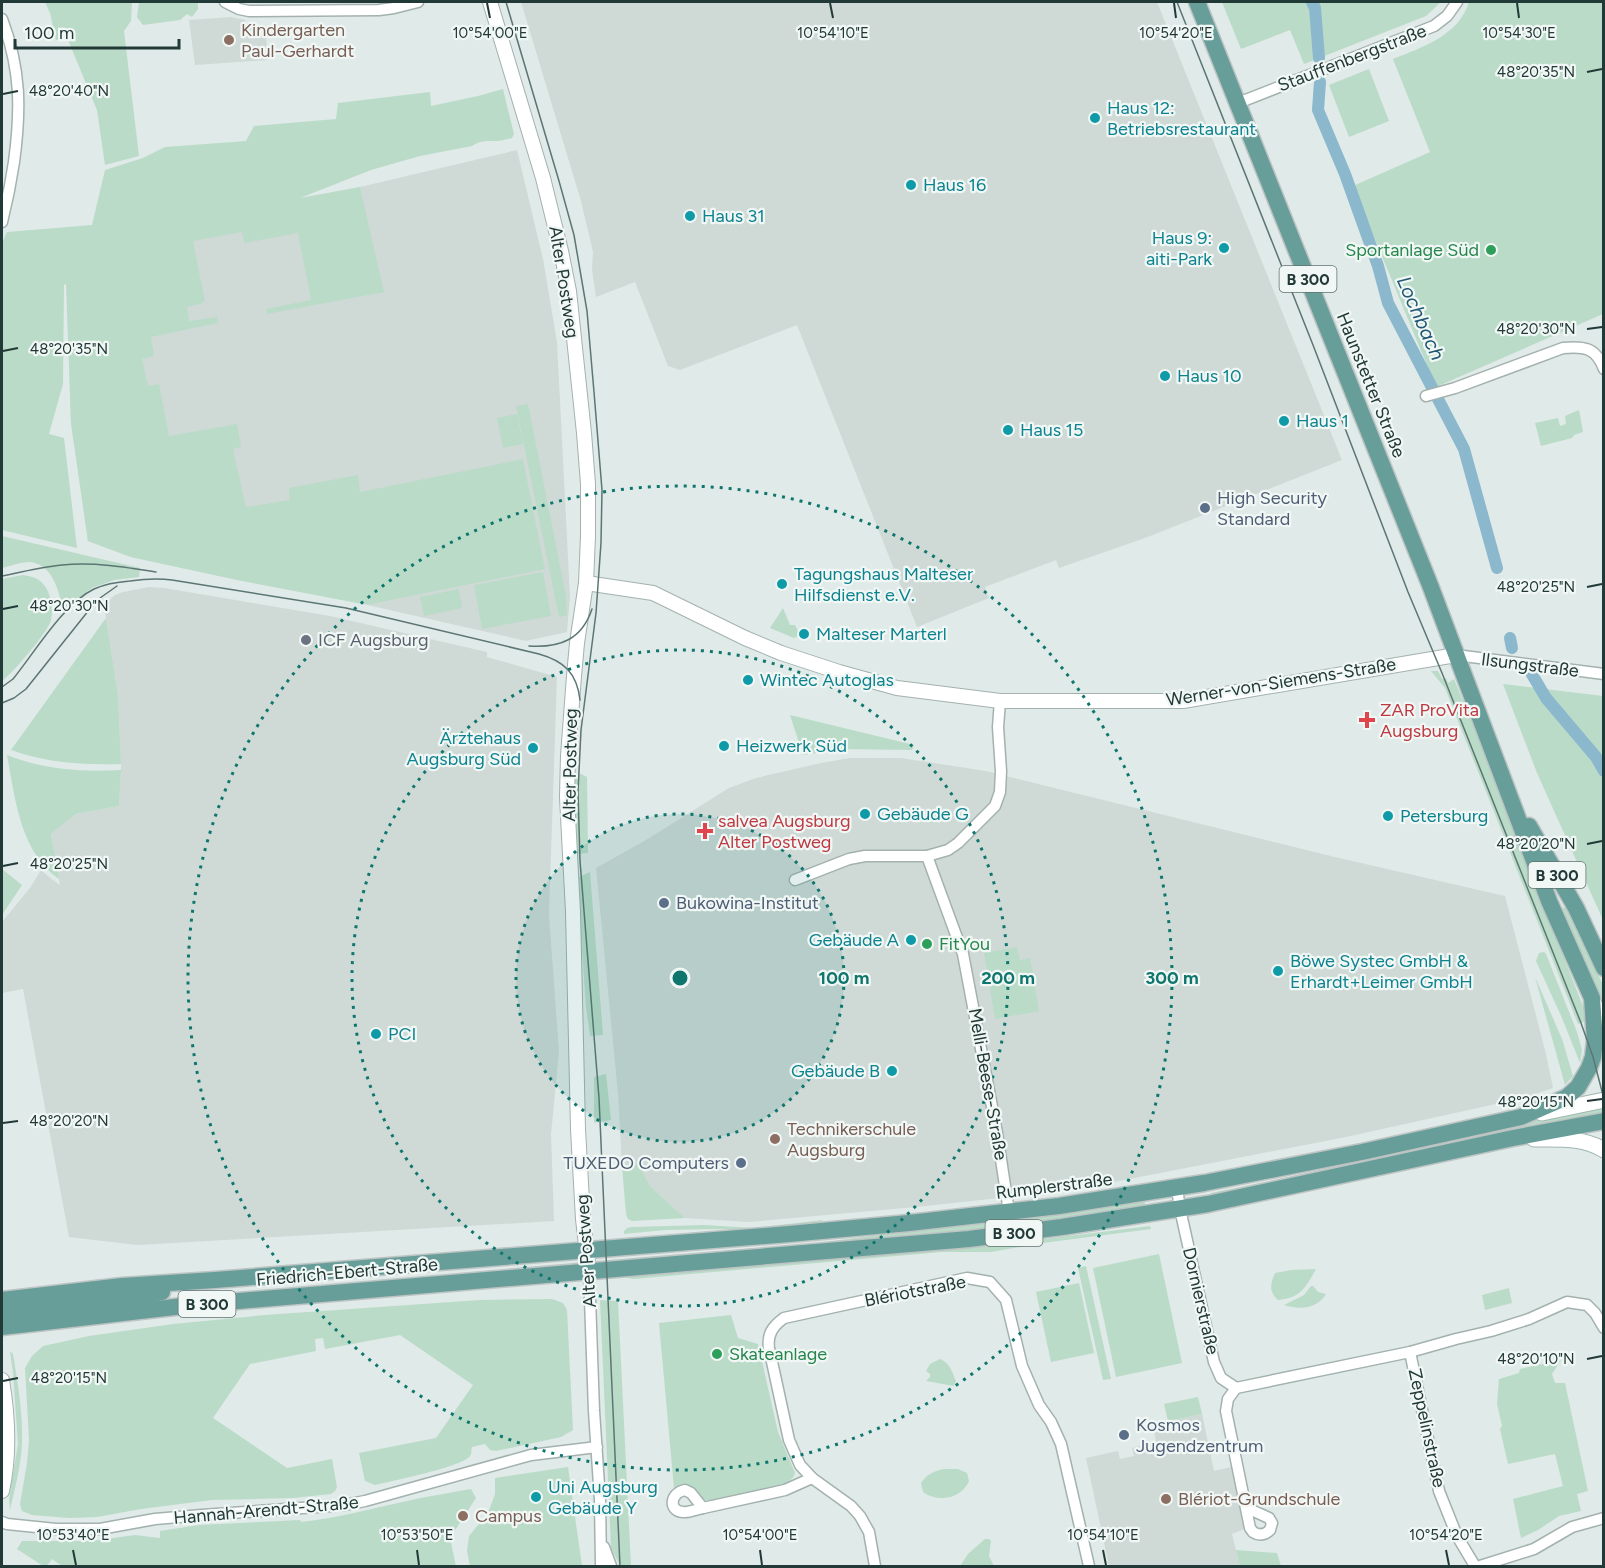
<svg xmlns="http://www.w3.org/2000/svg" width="1605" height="1568" font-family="Figtree,sans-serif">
<rect width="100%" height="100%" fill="#e0eae8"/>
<g fill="#cfdad7">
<path d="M521,2H1157L1342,460L1145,538L1059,568L1056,560L985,587L989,598L917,627L797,325L680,370L668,366L635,282L596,297L592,270L593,252L581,201Z"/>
<path d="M231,17L245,20L246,26H266L267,60L195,65L189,20Z"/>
<path d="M517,150L543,259L557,342L570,597L567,632L526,641L363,604L243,581L131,557L88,541L71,423L67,284L175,228L296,200L360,187Z"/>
<path d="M149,587L164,588L330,616L487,652V657L557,677L549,914L559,1052L551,1134L554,1221L137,1245L69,1237L23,989L2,993V922L30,888L41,870L49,877L60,885L51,834L76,814L119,806L121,767L118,695L104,605L115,595L123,592Z"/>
<path d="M850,758H901L986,771L1339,858L1505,896L1546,1054L1553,1088L1523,1098L1346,1137L1073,1190L916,1207L749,1222L685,1218L650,1186L637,1161L622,1166L618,1094L596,868L646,840L729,788L756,778L821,763Z"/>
<path d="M1202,1414L1214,1471L1231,1467L1244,1529L1232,1534L1240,1566H1109L1086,1458L1118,1451L1120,1459L1134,1456L1132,1448L1156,1442L1153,1424Z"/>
</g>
<g fill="#badbc8">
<path d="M45,2H132L131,21L124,31L139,156L105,165L97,110L68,40H56L50,13Z"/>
<path d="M139,2H198V9L192,17L187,14L180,20L143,25L137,17Z"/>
<path d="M1222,2H1441L1426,16L1304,64L1290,30L1241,49Z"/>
<path d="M1469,2H1603V314L1436,387L1353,186L1430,152L1393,59C1423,47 1459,35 1469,2Z"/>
<path d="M1369,69L1389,121L1349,137L1329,85Z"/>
<path d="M503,89L514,134L512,138C507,139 501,141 496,141C487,141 481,140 472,146L420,156L371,170L300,198L360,187L384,292L267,314L266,309L311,300L298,233L244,243L242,232L193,241L205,301L200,304L187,307L189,321L217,317L218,323L151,337L154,356L142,359L148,386L159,384L169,436L237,424L241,447L233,449L246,507L290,500L289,488L358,475L360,492L523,459L545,569L371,604H363L237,580L131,557L88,541L71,423L66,284L64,285L63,384L49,434L64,438L77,548L2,530V243L7,232L92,225L105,170L143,158L165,147L246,141L254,126L336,119L338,103L430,92L431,106L478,96Z"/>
<path d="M528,404L566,596L567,615L559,617L516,406Z"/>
<path d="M1579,410L1583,432L1574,435L1572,438L1541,446L1535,423L1558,418L1560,426L1566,424L1565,416Z"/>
<path d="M517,414L523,444L503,448L497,418Z"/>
<path d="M2,536L140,568L139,577L114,580L92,588L63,610C59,592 53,564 30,562C21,562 10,566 2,568Z"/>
<path d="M543,572L551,616L482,629L474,585Z"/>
<path d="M23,575C29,576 35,577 40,581C50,588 54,608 51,620C49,631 12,674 2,681V579Z"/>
<path d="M459,589L462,608L424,616L420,597Z"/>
<path d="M783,608L790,625H795L800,635L794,638L770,628Z"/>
<path d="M106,618L118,695L121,764C82,765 47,763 11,750Z"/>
<path d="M1431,671H1438L1442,679L1446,678L1448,683L1454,679L1469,715L1586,1014V1021L1578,1024L1445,688Z"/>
<path d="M1503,684L1603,696V920L1537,773Z"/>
<path d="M790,715L914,745L912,750L843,749L803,755Z"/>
<path d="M7,755C45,770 81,772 121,770L119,806L76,814L51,834L59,879C20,852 15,798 7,755Z"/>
<path d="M581,774L587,777L588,853L576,854L574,777Z"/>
<path d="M2,869L22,885L2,915Z"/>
<path d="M590,872L603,1035L590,1036L586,1008L577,878Z"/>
<path d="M1562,907L1568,909L1603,985V1008Z"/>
<path d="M1017,947L1020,960L1030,958L1039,1011L995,1019L984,953Z"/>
<path d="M1544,952L1546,954L1577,1032L1582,1050L1580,1063L1562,1018L1536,961L1539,953Z"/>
<path d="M1535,977L1562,1039L1573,1076L1565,1085Z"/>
<path d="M606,1074L611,1120L594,1123V1077Z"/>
<path d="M1602,1106L1603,1115L1212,1197L1211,1193L1358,1163L1493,1129Z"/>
<path d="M637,1161L650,1186L685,1218L632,1221L628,1219L626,1214L622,1166Z"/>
<path d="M1144,1199L1146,1208L1011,1227L906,1238L625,1263V1259L818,1243Z"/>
<path d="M823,1220L819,1224L753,1230L716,1229L665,1230L624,1234V1231L627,1228L632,1227L704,1225L754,1228Z"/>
<path d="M1150,1226L1151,1229L1043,1243L991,1252H942L634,1279L627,1278L626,1275L883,1253L996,1245Z"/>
<path d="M1159,1254L1182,1363L1116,1377L1093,1268Z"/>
<path d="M1086,1266L1111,1379L1103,1380L1078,1268Z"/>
<path d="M1316,1269C1306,1287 1301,1298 1278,1300C1269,1292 1270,1284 1275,1273L1292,1270Z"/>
<path d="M1079,1283L1094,1353L1051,1362L1036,1292Z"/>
<path d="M1311,1286H1313L1318,1292L1326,1294C1317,1309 1300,1310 1284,1305L1304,1295Z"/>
<path d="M1509,1288L1512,1303L1485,1310L1482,1295Z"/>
<path d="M552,1299L563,1303L567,1310L573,1430L561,1437L496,1451L490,1450L485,1444L472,1447C471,1451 472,1453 470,1456C462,1467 392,1481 375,1485L365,1481L359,1453L436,1438L473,1385L400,1335L325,1349L323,1338L315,1339L316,1351L250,1364L213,1418L287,1468L332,1459L337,1487L335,1491L331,1494L293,1498L212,1500L141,1509L97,1517L69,1518L32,1515L22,1511L20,1504L27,1463L29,1440L25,1368L32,1356L43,1346L89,1336L173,1324L265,1315L480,1300Z"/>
<path d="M600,1300L618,1301L631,1566H620L611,1548Z"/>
<path d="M731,1315L738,1338L758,1344L778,1432L795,1473C793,1479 790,1481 784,1484L709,1501L700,1498L686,1485L674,1488L659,1323Z"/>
<path d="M10,1351L13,1354C18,1384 23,1414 22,1444C21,1466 15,1488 10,1510L9,1498L18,1444L13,1373Z"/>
<path d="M940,1359C950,1363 952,1372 956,1381L954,1386L926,1381L930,1377V1374L926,1371L930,1364Z"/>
<path d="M1561,1360L1552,1374L1555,1383H1565L1588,1491L1577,1494L1581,1511L1559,1516L1538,1530L1521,1538L1513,1499L1563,1486L1555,1454L1508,1464L1500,1429L1502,1426L1497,1404L1499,1379L1519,1373L1520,1369Z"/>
<path d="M1198,1397L1202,1414L1168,1421L1164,1404Z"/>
<path d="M568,1467L582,1566H470L467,1551L469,1536L488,1513L495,1494V1478Z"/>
<path d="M944,1469H958L967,1473L969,1481C961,1499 938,1503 923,1492L921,1483C927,1474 934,1471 944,1469Z"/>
<path d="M471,1489L476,1498L450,1538L456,1566H62L52,1559L47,1566H43L17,1549L22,1541H92L135,1535L160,1538V1531L199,1525L300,1520L301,1522C337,1518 371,1509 407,1501C428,1496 450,1493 471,1489Z"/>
<path d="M985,1539H989L991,1541L989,1556L994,1566H960L968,1554Z"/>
<path d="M1236,1550L1277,1553L1281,1566H1240Z"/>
</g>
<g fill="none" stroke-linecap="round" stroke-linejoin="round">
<g stroke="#8bb8cd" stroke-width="12">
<path d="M1312,2L1315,8L1319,58"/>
<path d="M1320,82L1318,110L1345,174L1378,266L1388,303L1464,449L1497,568"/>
<path d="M1510,638L1512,648"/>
<path d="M1530,671L1546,698L1596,757L1604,771"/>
</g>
<defs>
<g id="minor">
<path d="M225,2L239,9L249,11L379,10L394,8L418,2"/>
<path d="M2,19C21,69 21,110 14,162C11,182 7,202 2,222"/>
<path d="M1238,103L1434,26L1447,16L1457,2"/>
<path d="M1426,396L1455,388L1563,348C1583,346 1596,347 1604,369"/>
<path d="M1456,655L1604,674"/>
<path d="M927,856L963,954L997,1133L1009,1212"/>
<path d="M795,880L849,859L865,856H927L948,850L958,843L995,806L1000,792L1001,771L998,727L1000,701"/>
<path d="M1177,1188L1180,1209L1214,1362L1221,1378L1236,1388"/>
<path d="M589,1271L594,1411L600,1500L601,1566"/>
<path d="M1410,1352L1439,1491L1457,1536L1475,1566"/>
<path d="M1236,1388L1410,1352L1456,1339L1491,1331L1529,1319L1567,1302L1587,1305L1595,1313L1604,1328"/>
<path d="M1236,1388L1228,1399L1226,1411L1250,1528L1253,1532C1259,1536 1265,1535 1270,1530L1272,1523L1269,1518L1247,1508"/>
<path d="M685,1490L691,1493L703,1508C697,1509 689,1513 683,1512C668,1511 670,1493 685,1490Z"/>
<path d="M703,1508L785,1490L812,1478"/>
<path d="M2,1522L7,1524L56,1529H100L155,1519L202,1515L345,1505L365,1501L531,1455L597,1447"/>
<path d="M604,1547L611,1566"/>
<path d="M875,1566L869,1532L860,1516L851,1506L812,1478L800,1465L789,1440L769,1348C767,1334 773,1326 784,1318L967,1278L990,1282L1006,1300L1022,1366L1039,1405L1051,1422L1061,1444L1089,1566"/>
<path d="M1480,1566L1534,1549L1572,1527L1604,1518"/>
</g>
<g id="tertiary">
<path d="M490,2L543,178L561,251L569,291L584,433L588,484V536L586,583L577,643L574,676L568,756L567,797L573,912L578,1129L583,1219L589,1271"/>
<path d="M586,583L653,593L745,638L781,653L839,672L897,688L1000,701H1183L1456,655"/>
<path d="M2,1380C8,1416 10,1455 2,1491"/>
</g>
<g id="secondary">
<path d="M1594,1004L1604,1026"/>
<path d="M1542,1113L1604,1100"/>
<path d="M1534,1139C1557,1139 1583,1137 1604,1150"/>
</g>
<g id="primary">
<path d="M1529,826L1576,908L1604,968"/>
<path d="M2,1300L122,1286L215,1280L789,1234L909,1223L1059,1206L1204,1183L1362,1152L1521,1117L1567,1097L1578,1087L1589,1068L1593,1057L1595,1041L1592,998L1549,901L1430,585L1197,2"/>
<path d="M2,1313L139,1297L162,1292"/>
<path d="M2,1327L192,1305L969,1239L1062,1227L1208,1204L1513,1138L1604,1121"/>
</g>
</defs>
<use href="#minor" stroke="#a3b2af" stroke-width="13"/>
<use href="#tertiary" stroke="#a3b2af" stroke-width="16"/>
<use href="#secondary" stroke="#a0b6b1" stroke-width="17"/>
<use href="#primary" stroke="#bdc4c3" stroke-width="19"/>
<use href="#minor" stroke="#fff" stroke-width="10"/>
<use href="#tertiary" stroke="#fff" stroke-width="14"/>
<use href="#secondary" stroke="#fff" stroke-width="15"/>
<use href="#primary" stroke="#679e99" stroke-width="16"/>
<g stroke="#5c7673" stroke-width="1.5">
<path d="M506,2L559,181L574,235L587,311L594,392L602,490L601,543L596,613L581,730L578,792L580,861L599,1098L620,1566"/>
<path d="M1177,2L1313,345L1408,592L1442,673L1581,1023L1593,1057L1604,1099"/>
<path d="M2,576C21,572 42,567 62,565C94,562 125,567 156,572"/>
<path d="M529,646C561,648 582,639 592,609"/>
<path d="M2,687L13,679C35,652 63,604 94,589C105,584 117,582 130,581C144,579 157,578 172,580L346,608L539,654C564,661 577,673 580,700"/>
<path d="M2,703L14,698L26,689L89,610L100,598L117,586"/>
</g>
</g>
<path fill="none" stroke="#223a37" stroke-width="2" d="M487,3L490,18M830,3L833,18M1174,3L1176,18M1517,3L1519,18M1587,72L1602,69M3,94L18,91M1587,329L1602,327M3,351L18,348M1587,587L1602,584M3,609L18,606M1587,844L1602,841M3,866L18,863M1587,1101L1602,1099M3,1123L18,1121M1587,1359L1602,1356M3,1381L18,1378M73,1550L76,1565M417,1550L419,1565M760,1550L762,1565M1103,1550L1106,1565M1446,1550L1449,1565"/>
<circle cx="680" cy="978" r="164" fill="#0f766e" fill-opacity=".12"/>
<g fill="none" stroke="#0f766e" stroke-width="3" stroke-dasharray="3 6">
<circle cx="680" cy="978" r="164"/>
<circle cx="680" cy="978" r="328"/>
<circle cx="680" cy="978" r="492"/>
</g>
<g fill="#8d6e63" stroke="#f1f7f5" stroke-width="2">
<circle cx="229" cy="40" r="6"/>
<circle cx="775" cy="1139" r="6"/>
<circle cx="1166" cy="1499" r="6"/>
<circle cx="463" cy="1516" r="6"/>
</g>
<g fill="#0f9aa8" stroke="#f1f7f5" stroke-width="2">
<circle cx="1095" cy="118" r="6"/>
<circle cx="911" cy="185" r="6"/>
<circle cx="690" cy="216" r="6"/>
<circle cx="1224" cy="248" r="6"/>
<circle cx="1165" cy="376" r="6"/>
<circle cx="1284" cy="421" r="6"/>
<circle cx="1008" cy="430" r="6"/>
<circle cx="782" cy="584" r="6"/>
<circle cx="804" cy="634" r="6"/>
<circle cx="748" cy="680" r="6"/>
<circle cx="724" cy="746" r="6"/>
<circle cx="533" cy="748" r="6"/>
<circle cx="865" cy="814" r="6"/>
<circle cx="1388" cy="816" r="6"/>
<circle cx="911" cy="940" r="6"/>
<circle cx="1278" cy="971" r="6"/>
<circle cx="376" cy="1034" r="6"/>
<circle cx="892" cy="1071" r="6"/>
<circle cx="536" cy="1497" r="6"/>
</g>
<g fill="#2e9e5b" stroke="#f1f7f5" stroke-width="2">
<circle cx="1491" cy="250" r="6"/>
<circle cx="927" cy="944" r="6"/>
<circle cx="717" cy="1354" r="6"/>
</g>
<g fill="#5c6f8a" stroke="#f1f7f5" stroke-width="2">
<circle cx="1205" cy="508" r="6"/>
<circle cx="664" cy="903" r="6"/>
<circle cx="741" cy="1163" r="6"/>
<circle cx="1124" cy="1435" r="6"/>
</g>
<circle fill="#6b7280" stroke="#f1f7f5" stroke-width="2" cx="306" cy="640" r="6"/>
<g fill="#e0444e" stroke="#f1f7f5" stroke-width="2">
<path d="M1364 711h6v6h6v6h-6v6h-6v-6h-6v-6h6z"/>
<path d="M702 822h6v6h6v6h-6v6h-6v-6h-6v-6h6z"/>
</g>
<g text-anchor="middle" stroke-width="4.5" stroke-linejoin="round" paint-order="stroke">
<g fill="#f1f7f5" stroke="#607370" stroke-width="1.5">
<rect x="1279.5" y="266" width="57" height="26" rx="4.5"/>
<rect x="1528.5" y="862" width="57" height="26" rx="4.5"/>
<rect x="985.5" y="1220" width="57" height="26" rx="4.5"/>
<rect x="178.5" y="1291" width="57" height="26" rx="4.5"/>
</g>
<g font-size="16" font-weight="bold" fill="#223a37">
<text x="1308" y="285">B 300</text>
<text x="1557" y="881">B 300</text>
<text x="1014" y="1239">B 300</text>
<text x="207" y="1310">B 300</text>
</g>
<g font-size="18" fill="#785e54" stroke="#f1f7f5" text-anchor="start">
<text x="241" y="36">Kindergarten<tspan x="241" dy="21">Paul-Gerhardt</tspan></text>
<text x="787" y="1135">Technikerschule<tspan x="787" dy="21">Augsburg</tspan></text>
<text x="1178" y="1505">Blériot-Grundschule</text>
<text x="475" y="1522">Campus</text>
</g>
<g font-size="18" fill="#223a37" stroke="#f1f7f5">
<text transform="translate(1352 58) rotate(-21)" y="6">Stauffenbergstraße</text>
<text transform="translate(564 282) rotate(81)" y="6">Alter Postweg</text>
<text transform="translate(1371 385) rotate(68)" y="6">Haunstetter Straße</text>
<text transform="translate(1530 665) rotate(7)" y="6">Ilsungstraße</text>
<text transform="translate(1281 682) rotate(-9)" y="6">Werner-von-Siemens-Straße</text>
<text transform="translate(570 765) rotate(-89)" y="6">Alter Postweg</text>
<text transform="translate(988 1084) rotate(80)" y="6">Melli-Beese-Straße</text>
<text transform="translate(1054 1186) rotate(-7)" y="6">Rumplerstraße</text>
<text transform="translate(586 1251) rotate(-94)" y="6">Alter Postweg</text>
<text transform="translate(347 1272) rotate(-5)" y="6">Friedrich-Ebert-Straße</text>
<text transform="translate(915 1291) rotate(-11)" y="6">Blériotstraße</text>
<text transform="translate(1201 1301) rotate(77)" y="6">Dornierstraße</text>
<text transform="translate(1427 1428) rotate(78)" y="6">Zeppelinstraße</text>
<text transform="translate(266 1510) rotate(-5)" y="6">Hannah-Arendt-Straße</text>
</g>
<g font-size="18" fill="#0d838f" stroke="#f1f7f5" text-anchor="start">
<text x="1107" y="114">Haus 12:<tspan x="1107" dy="21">Betriebsrestaurant</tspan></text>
<text x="923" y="191">Haus 16</text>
<text x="702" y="222">Haus 31</text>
<text x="1212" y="244" text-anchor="end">Haus 9:<tspan x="1212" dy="21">aiti-Park</tspan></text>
<text x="1177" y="382">Haus 10</text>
<text x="1296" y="427">Haus 1</text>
<text x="1020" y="436">Haus 15</text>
<text x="794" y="580">Tagungshaus Malteser<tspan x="794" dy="21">Hilfsdienst e.V.</tspan></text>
<text x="816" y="640">Malteser Marterl</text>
<text x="760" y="686">Wintec Autoglas</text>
<text x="521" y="744" text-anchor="end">Ärztehaus<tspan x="521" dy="21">Augsburg Süd</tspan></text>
<text x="736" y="752">Heizwerk Süd</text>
<text x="877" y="820">Gebäude G</text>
<text x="1400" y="822">Petersburg</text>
<text x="899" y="946" text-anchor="end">Gebäude A</text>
<text x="1290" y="967">Böwe Systec GmbH &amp;<tspan x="1290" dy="21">Erhardt+Leimer GmbH</tspan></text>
<text x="388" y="1040">PCI</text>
<text x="880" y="1077" text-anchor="end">Gebäude B</text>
<text x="548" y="1493">Uni Augsburg<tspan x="548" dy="21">Gebäude Y</tspan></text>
</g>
<g font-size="18" fill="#27864d" stroke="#f1f7f5" text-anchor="start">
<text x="1479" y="256" text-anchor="end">Sportanlage Süd</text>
<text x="939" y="950">FitYou</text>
<text x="729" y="1360">Skateanlage</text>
</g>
<g font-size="18" fill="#4e5e75" stroke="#f1f7f5" text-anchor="start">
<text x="1217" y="504">High Security<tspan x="1217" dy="21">Standard</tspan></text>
<text x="676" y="909">Bukowina-Institut</text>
<text x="729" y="1169" text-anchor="end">TUXEDO Computers</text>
<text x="1136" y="1431">Kosmos<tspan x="1136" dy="21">Jugendzentrum</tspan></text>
</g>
<g font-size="18" fill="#5b616d" stroke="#f1f7f5" text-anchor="start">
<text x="318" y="646">ICF Augsburg</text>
</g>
<g font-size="18" fill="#be3a42" stroke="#f1f7f5" text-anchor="start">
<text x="1380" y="716">ZAR ProVita<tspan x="1380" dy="21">Augsburg</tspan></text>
<text x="718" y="827">salvea Augsburg<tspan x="718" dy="21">Alter Postweg</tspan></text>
</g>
<g font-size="20" font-style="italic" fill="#1f5773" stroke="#f1f7f5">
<text transform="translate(1421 318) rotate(66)" y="7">Lochbach</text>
</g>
</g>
<g font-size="15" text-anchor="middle" fill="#223a37" stroke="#f1f7f5" stroke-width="4.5" stroke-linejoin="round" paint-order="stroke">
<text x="490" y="38">10°54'00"E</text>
<text x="833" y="38">10°54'10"E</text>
<text x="1176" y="38">10°54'20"E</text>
<text x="1519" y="38">10°54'30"E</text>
<text x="1536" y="77">48°20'35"N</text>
<text x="69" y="96">48°20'40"N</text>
<text x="1536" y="334">48°20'30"N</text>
<text x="69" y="354">48°20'35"N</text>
<text x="1536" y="592">48°20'25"N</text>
<text x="69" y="611">48°20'30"N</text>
<text x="1536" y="849">48°20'20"N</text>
<text x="69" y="869">48°20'25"N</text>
<text x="1536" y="1107">48°20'15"N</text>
<text x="69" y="1126">48°20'20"N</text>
<text x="1536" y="1364">48°20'10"N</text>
<text x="69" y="1383">48°20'15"N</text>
<text x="73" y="1540">10°53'40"E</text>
<text x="417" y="1540">10°53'50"E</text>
<text x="760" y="1540">10°54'00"E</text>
<text x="1103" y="1540">10°54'10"E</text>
<text x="1446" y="1540">10°54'20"E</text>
</g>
<circle cx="680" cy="978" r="9" fill="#0f766e" stroke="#f1f7f5" stroke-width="3"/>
<g font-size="18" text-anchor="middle" font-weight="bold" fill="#0f766e" stroke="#f1f7f5" stroke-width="4.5" stroke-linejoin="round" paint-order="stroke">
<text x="844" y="984">100 m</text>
<text x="1008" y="984">200 m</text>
<text x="1172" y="984">300 m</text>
</g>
<rect width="1605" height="1568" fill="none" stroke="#223a37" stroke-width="6"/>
<path d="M15 39v9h164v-9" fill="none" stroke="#223a37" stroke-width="3"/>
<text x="24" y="39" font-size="18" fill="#223a37" stroke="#f1f7f5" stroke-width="4.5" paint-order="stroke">100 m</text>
</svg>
